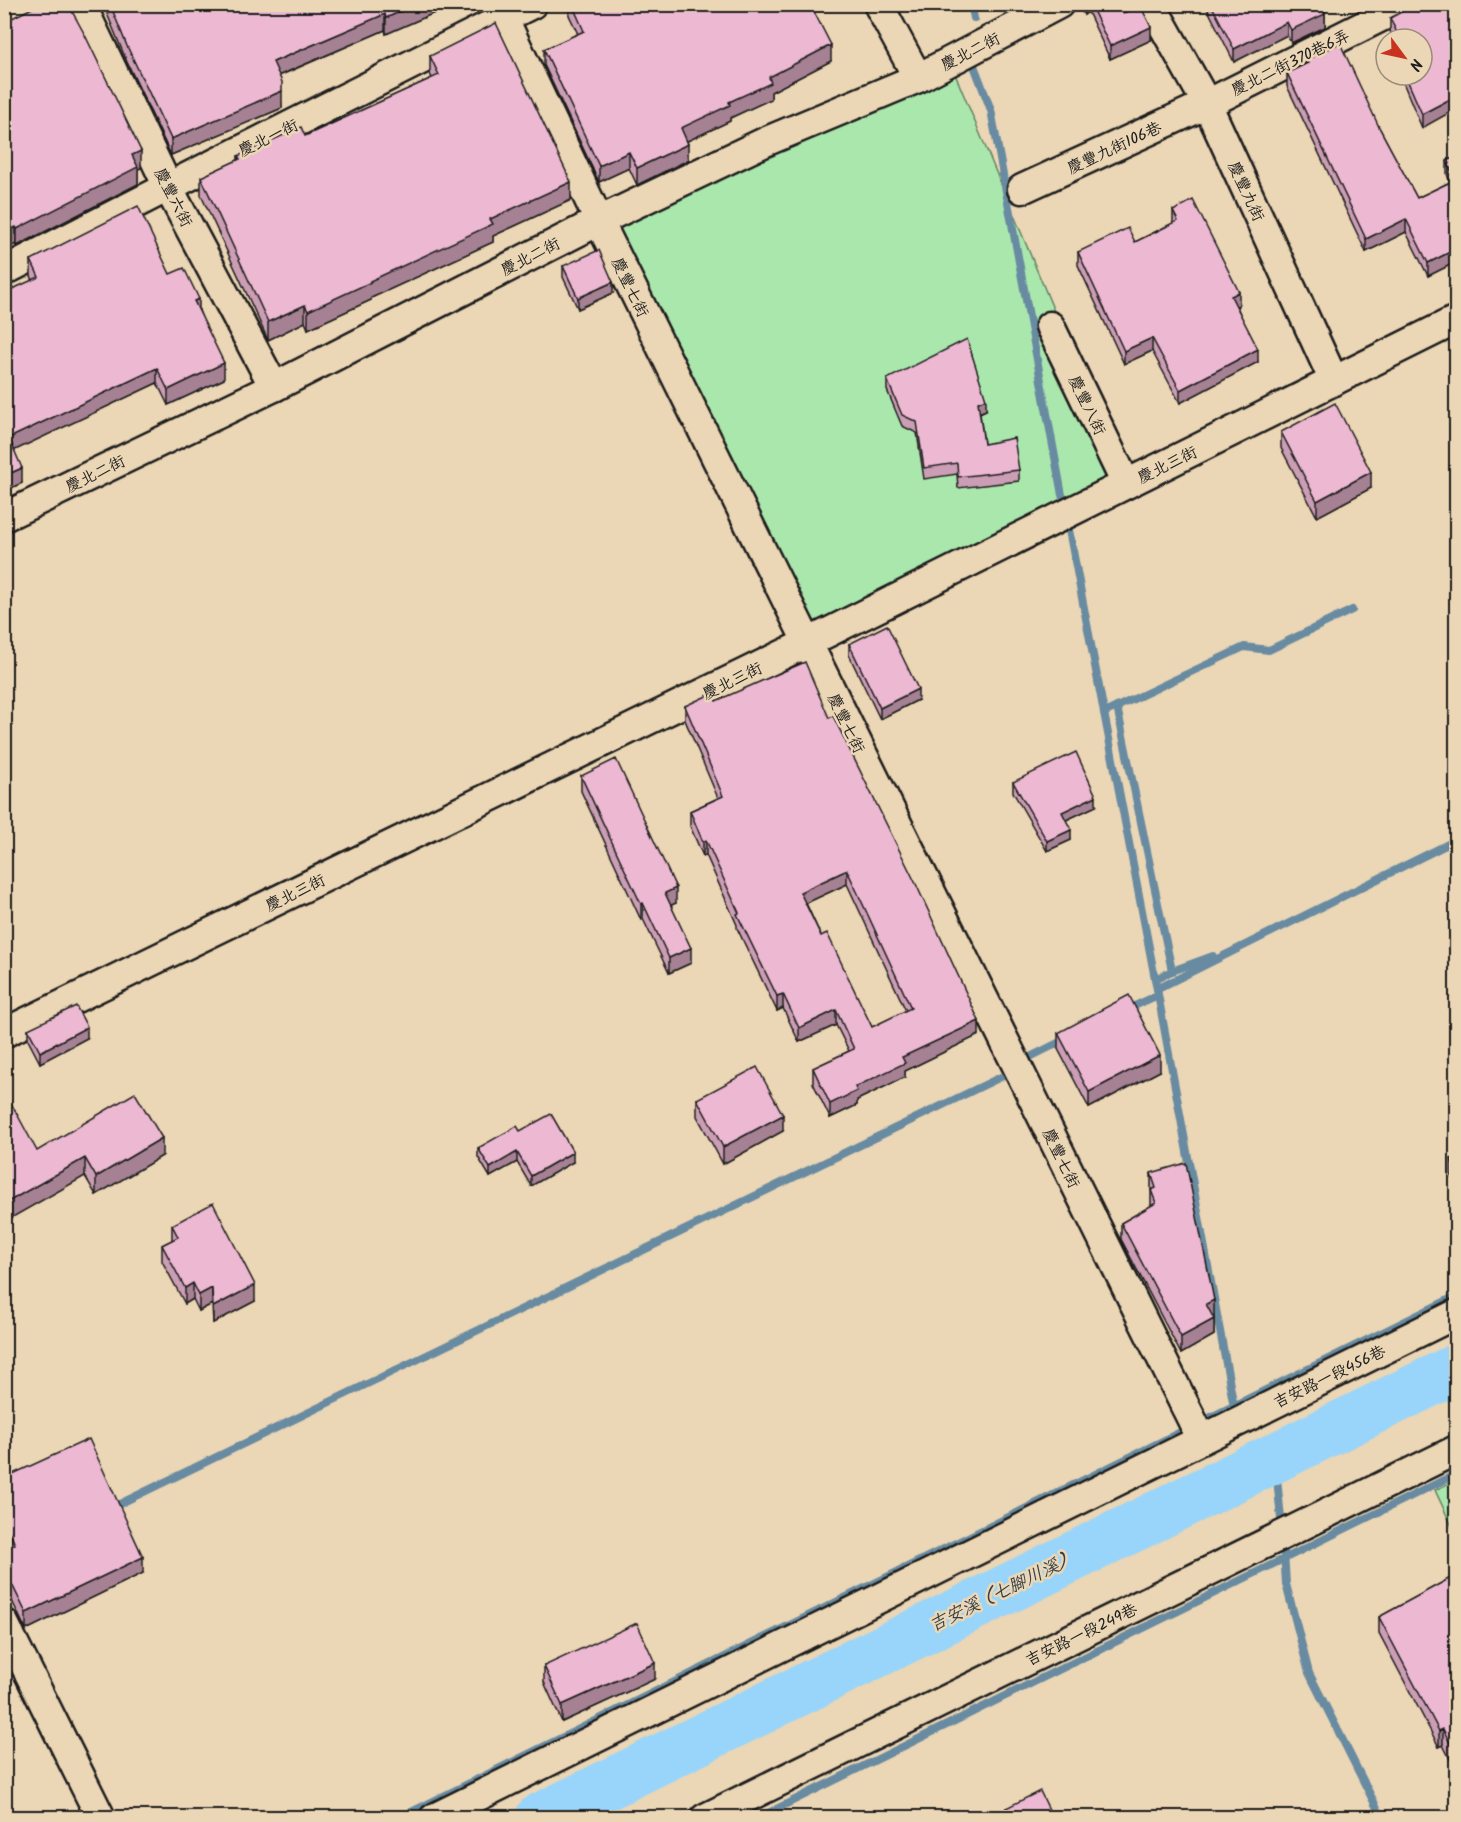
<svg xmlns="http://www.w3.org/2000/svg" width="1461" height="1822" font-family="Kalam,'LXGW WenKai TC',sans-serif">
<rect width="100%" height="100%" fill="#ebd6b5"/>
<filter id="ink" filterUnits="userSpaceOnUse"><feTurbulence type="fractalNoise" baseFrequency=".0167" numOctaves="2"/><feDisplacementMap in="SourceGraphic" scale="12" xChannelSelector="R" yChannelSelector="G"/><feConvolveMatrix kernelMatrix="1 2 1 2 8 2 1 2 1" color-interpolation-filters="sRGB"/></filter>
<g filter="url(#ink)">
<g fill="#aae7ad" stroke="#638264" stroke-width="1.5">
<path d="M950,62L1122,474L815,639L612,228Z"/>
<path d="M1456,1480V1535L1435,1490Z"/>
</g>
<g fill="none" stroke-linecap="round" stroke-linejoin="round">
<g stroke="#678ba1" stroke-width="8">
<path d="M971,4L974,18"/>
<path d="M973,63L991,110L1062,495"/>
<path d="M1069,530L1157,989L1234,1407"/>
<path d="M1117,707L1172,971"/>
<path d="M1104,713L1244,647L1269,650L1352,610"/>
<path d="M1155,979L1172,971L1213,956"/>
<path d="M1157,989L1456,840"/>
<path d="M1126,1010L1158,995"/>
<path d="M1242,1451L1249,1471"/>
<path d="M1275,1458L1281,1519"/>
<path d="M111,1508L1007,1074L1016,1064L1068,1038"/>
<path d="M1284,1551L1286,1584L1309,1673L1382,1818"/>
<path d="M399,1818L1456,1296"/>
<path d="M758,1818L1456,1474"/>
</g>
<path stroke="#99d5fa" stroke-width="50" d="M540,1818L1456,1369"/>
<defs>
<g id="street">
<path d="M81,4L168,187L274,387"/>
<path d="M497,4L599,221L1201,1438"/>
<path d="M878,4L918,78"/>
<path d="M1151,4L1207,104L1334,381"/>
<path d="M1022,189L1207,104L1407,4"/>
<path d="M4,271L168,187L532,4"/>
<path d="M1050,326L1126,484"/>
<path d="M4,517L274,387L599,221L767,141L918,78L1059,4"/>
<path d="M4,1033L815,639L1456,320"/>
<path d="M4,1623L101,1818"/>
<path d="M434,1818L1456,1314"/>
<path d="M705,1818L1456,1450"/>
</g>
</defs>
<use href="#street" stroke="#1c1c1c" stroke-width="33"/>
<use href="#street" stroke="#ebd6b5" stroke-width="28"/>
</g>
<g fill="#cc9eb5" stroke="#1c1c1c" stroke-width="1.5" fill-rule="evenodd">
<path d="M103,4H455L386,34L385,30L279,76L282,108L171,155L127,62Z"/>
<path d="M569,4H836L813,12L831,61L771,92V99L730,118V121L687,141L688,160L637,185L629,168L599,182L544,65V49L578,34L569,15Z"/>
<path d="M1078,4H1120L1124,13L1151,40L1110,59L1088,12L1084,15Z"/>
<path d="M1205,4H1323L1325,8V27L1291,43L1287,35L1234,62Z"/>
<path d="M1456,4L1422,128L1400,75H1422V39H1394L1390,31V18Z"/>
<path d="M4,22L141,168L138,169V184L17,246L16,244Z"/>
<path d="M430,56L571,200L493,236V242L371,298V300L308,329L305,322L268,340L201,195V177L238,160V156L305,136L432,78L430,74Z"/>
<path d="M1306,60L1380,129L1417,198L1450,182L1447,174V161L1456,156V262L1428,276L1406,232L1366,252L1287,86V73L1306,63Z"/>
<path d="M1173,211L1239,305L1237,306L1258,362L1180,403L1152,351L1124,364L1078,265V252L1135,242L1173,223Z"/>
<path d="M31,260L170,274L199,310L224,379L168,405L157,383L14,450L22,483L4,491V293L33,280L31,276Z"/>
<path d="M563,266L613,293L578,309L563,277Z"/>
<path d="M887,379L986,410L980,413L984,444L1019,470V481L958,488L957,474L924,479L917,433L902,426L887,390Z"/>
<path d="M1281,432L1371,488L1317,517L1281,448Z"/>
<path d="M849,644L918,700L880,719L849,655Z"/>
<path d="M716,701L829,718L979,1035L905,1071V1077L857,1100V1105L830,1118L813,1083V1068L849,1051L836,1025L799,1042L783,1008L777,1011L737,928V925L706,855L703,856L690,826V811L718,798L685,720V706ZM847,884L906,1011L872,1027L821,936L806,903Z"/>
<path d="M581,776L676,903L671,905L691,963L669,973L643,919L641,920L581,791Z"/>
<path d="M1013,782L1096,806L1066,820L1071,840L1047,851L1013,792Z"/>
<path d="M28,1029L87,1038L40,1063L28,1040Z"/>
<path d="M1058,1033L1160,1071L1089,1108L1058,1049Z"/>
<path d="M697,1099L783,1131L723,1164L697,1116Z"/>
<path d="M520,1131L573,1162L531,1186L517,1162L490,1177L478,1157V1148Z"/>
<path d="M37,1151L162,1156L96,1195L85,1176Z"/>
<path d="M1456,1157V1185L1451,1174V1159Z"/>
<path d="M1151,1173L1214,1316V1335L1181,1354L1121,1239V1223L1151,1206Z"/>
<path d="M172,1225L255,1301L213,1323L212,1304L199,1311L193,1299L185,1304L162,1261V1245L172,1240Z"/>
<path d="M4,1478L143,1573L26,1630L4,1584V1549L9,1547L4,1537Z"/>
<path d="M1456,1575V1771L1443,1745L1439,1747L1379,1633V1617Z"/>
<path d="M544,1666L655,1679L562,1722L544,1682Z"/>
<path d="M1006,1808L1053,1818H1006Z"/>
</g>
<g fill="#a68193" stroke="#1c1c1c" stroke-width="1.5">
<path d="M417,4H455L386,34V18Z"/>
<path d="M806,4H836L806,14Z"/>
<path d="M1084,4H1088V12L1084,15Z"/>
<path d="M1325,8V27L1291,43V30Z"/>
<path d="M385,14V30L273,78V62Z"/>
<path d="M1287,22V35L1234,62V49Z"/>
<path d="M1151,27V40L1110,59V46Z"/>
<path d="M831,45V61L771,92V99L730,118V121L681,144V128L729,102L769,77Z"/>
<path d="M282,91V108L171,155V139Z"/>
<path d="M1456,96V109L1422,128V114Z"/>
<path d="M688,144V160L637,185V168Z"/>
<path d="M141,151V168L138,169V184L17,246V229L132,155Z"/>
<path d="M629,152V168L599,182V166Z"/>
<path d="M571,182V200L493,236V242L371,298V300L308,329V311L490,219Z"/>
<path d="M1406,219V232L1366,252V239Z"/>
<path d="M16,227V244L4,250V233Z"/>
<path d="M1456,249V262L1428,276V263Z"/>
<path d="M613,282V293L578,309V298Z"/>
<path d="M1239,292V305L1231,309V296Z"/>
<path d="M199,299V314L194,301Z"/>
<path d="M305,305V322L268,340V322Z"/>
<path d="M1152,338V351L1124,364V351Z"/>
<path d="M1258,349V362L1180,403V390Z"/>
<path d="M224,363V379L168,405V390Z"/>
<path d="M157,368V383L9,453V438Z"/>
<path d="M986,399V410L978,413V402Z"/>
<path d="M22,468V483L4,491V476Z"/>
<path d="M1371,472V488L1317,517V501Z"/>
<path d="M918,689V700L880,719V708Z"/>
<path d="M1096,796V806L1062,822V812Z"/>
<path d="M1071,830V840L1047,851V841Z"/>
<path d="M706,840V855L703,856V842Z"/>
<path d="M847,870V884L800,906V892Z"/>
<path d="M676,888V903L665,908V893Z"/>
<path d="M643,903V919L641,920V904Z"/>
<path d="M691,948V963L669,973V958Z"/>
<path d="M783,994V1008L777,1011V996Z"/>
<path d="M836,1010V1025L799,1042V1028Z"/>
<path d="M979,1021V1035L905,1071V1077L857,1100V1105L830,1118V1104L855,1087L902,1057Z"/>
<path d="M87,1027V1038L40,1063V1052Z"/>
<path d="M1160,1055V1071L1089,1108V1092Z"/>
<path d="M783,1115V1131L723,1164V1147Z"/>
<path d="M162,1138V1156L96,1195V1177Z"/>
<path d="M517,1152V1162L490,1177V1168Z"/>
<path d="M573,1152V1162L531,1186V1176Z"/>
<path d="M85,1158V1176L4,1222V1204Z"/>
<path d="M193,1283V1299L185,1304V1288Z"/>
<path d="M255,1285V1301L213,1323V1307Z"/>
<path d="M212,1288V1304L199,1311V1295Z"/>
<path d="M1214,1300V1316L1206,1320V1304Z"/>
<path d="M1214,1319V1335L1181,1354V1337Z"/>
<path d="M143,1557V1573L26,1630V1613Z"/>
<path d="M655,1663V1679L562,1722V1705Z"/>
<path d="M1443,1729V1745L1439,1747V1731Z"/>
</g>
<g fill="#edb8d2" stroke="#1c1c1c" stroke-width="1.5" fill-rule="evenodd">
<path d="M40,4H68L85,35L141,151L132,155L138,167L17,229L16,227L4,233V22Z"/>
<path d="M110,4H417L386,18L385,14L273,62L282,82V91L171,139L127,46Z"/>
<path d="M572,4H810L831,45L769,77L771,83L729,102L730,105L681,128L688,144L637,168L629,152L599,166L544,49L584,31Z"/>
<path d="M1090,4H1120L1124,13L1140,5L1151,27L1110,46Z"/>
<path d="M1211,4H1323L1325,8L1322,9L1325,14L1291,30L1287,22L1234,49Z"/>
<path d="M1416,4H1456V96L1422,114L1405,75H1422V39H1400L1390,18Z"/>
<path d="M496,23L571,182L490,219L493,224L370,281L371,282L308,311L305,305L268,322L201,177L240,159L238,156L301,127L305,136L439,75L430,56Z"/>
<path d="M1340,43L1380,129L1417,198L1455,180L1447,161L1456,156V249L1428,263L1406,219L1366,239L1287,73L1308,63L1306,60Z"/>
<path d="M1193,200L1239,292L1231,296L1258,349L1180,390L1152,338L1124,351L1078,252L1128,228L1135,242L1178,221L1173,211Z"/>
<path d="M138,206L170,274L184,268L199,299L194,301L224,363L168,390L157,368L9,438L22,468L4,476V293L39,277L31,260Z"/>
<path d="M599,250L613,282L578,298L563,266Z"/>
<path d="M967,339L986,399L978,402L984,444L1014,438L1019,470L958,477L957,463L924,468L917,422L902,415L887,379Z"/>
<path d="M1335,403L1371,472L1317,501L1281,432Z"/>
<path d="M887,625L918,689L880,708L849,644Z"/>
<path d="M805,662L829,718L833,716L916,884L979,1021L902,1057L905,1063L855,1087L857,1091L830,1104L813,1068L854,1049L836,1010L799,1028L783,994L777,996L737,914L739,913L706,840L703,842L690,811L723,796L685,706L713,693L716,701ZM847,870L911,1008L872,1027L827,933L821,936L800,892Z"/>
<path d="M1076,752L1096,796L1062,812L1071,830L1047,841L1013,782Z"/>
<path d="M616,759L676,888L665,893L691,948L669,958L643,903L641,904L581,776Z"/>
<path d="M1129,995L1160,1055L1089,1092L1058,1033Z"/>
<path d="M76,1006L87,1027L40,1052L28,1029Z"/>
<path d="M757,1067L783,1115L723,1147L697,1099Z"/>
<path d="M4,1090L37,1151L135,1093L162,1138L96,1177L85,1158L4,1204Z"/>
<path d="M551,1114L573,1152L531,1176L517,1152L490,1168L478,1148L517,1126L520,1131Z"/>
<path d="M1456,1157V1170L1451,1159Z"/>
<path d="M1186,1163L1214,1300L1206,1304L1214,1319L1181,1337L1121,1223L1156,1203L1151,1190L1156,1188L1151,1173Z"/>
<path d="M213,1203L255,1285L213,1307L212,1288L199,1295L193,1283L185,1288L162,1245L178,1237L172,1225Z"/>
<path d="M89,1439L143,1557L26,1613L4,1568V1549L15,1544L4,1521V1478Z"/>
<path d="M1456,1575V1755L1443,1729L1439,1731L1379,1617Z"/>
<path d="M637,1623L655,1663L562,1705L544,1666Z"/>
<path d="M1040,1791L1053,1818H1010L1006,1808Z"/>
</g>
</g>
<g text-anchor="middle" stroke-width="5" stroke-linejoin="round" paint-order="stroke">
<g font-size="16" fill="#1c1c1c" stroke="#ebd6b5">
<text transform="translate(970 51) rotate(-27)" y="6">慶北二街</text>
<text transform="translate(1290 62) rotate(-26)" y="6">慶北二街370巷6弄</text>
<text transform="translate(268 137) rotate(-26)" y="6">慶北一街</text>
<text transform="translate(1114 147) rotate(-25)" y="6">慶豐九街106巷</text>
<text transform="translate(1247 191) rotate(65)" y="6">慶豐九街</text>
<text transform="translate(174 197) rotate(63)" y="6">慶豐六街</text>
<text transform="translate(530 256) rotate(-27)" y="6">慶北二街</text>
<text transform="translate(631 287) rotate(64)" y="6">慶豐七街</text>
<text transform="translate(1088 405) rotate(64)" y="6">慶豐八街</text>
<text transform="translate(1167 464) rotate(-26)" y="6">慶北三街</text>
<text transform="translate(95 473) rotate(-26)" y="6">慶北二街</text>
<text transform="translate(732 680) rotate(-26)" y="6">慶北三街</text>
<text transform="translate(847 723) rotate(64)" y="6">慶豐七街</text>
<text transform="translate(295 892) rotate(-26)" y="6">慶北三街</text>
<text transform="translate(1062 1158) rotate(64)" y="6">慶豐七街</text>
<text transform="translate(1329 1376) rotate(-26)" y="6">吉安路一段456巷</text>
<text transform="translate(1081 1634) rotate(-26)" y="6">吉安路一段249巷</text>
</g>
<g font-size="18" font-style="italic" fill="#354148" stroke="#ebd6b5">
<text transform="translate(998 1593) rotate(-26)" y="6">吉安溪 (七腳川溪)</text>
</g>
</g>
<rect width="1461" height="1822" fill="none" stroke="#ebd6b5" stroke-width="24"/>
<rect x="12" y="12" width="1437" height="1798" fill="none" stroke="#1c1c1c" stroke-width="2" filter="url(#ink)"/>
<g transform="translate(1404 57) rotate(123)"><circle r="28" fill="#ebd6b5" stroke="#988c78" stroke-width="1.5"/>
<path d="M0-4.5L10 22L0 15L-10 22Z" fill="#c8321e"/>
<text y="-9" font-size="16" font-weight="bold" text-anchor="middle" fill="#1c1c1c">N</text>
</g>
</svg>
